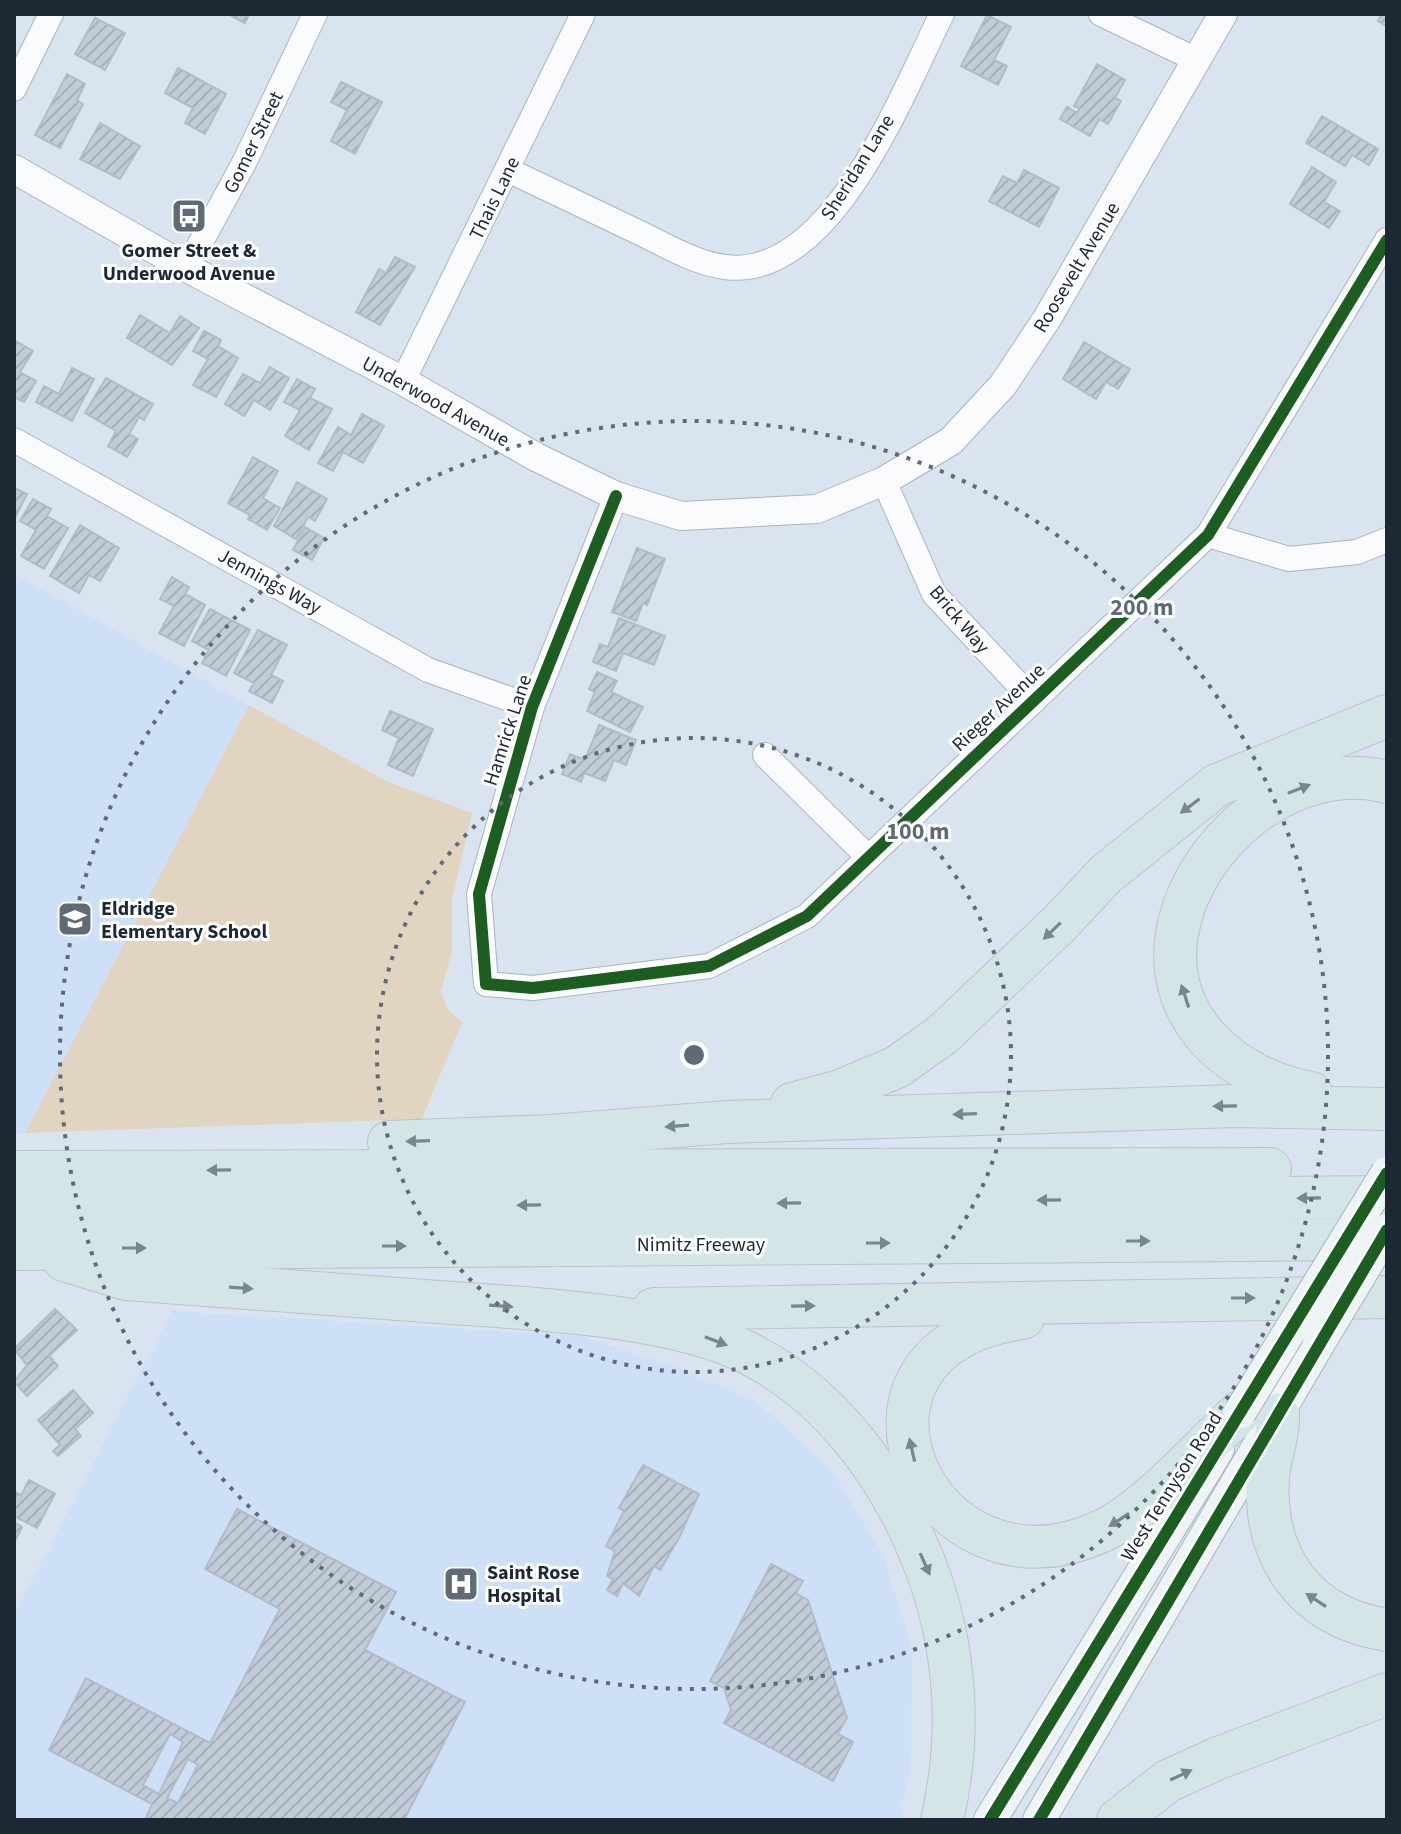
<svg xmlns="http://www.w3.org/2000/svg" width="1401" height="1834" font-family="'Source Sans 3',sans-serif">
<defs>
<pattern id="building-hatch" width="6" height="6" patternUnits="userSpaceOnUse" patternTransform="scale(2)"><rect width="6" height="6" fill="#c2ccd8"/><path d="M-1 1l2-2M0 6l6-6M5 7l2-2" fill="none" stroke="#a6afba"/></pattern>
</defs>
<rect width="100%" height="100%" fill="#dae4f0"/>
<g fill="#cde0f7">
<path d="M14,574L249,705L25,1133L14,1134Z"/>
<path d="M172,1311L582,1336L671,1365L755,1400L832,1471L882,1553L912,1648L911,1762L900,1820H14V1615Z"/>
</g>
<path fill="#e1d4c1" d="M249,705L388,782L472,813L452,900V950L441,991L447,1009L462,1022L422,1119L25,1133Z"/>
<g fill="url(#building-hatch)" stroke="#b2bcc7" stroke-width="2" fill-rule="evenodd">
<path d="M228,14H249L245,23Z"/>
<path d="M1382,14H1387V27L1378,21Z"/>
<path d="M987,15L1011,27L994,60L1007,66L998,85L961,66Z"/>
<path d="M95,18L125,33L105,70L75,54Z"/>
<path d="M1097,64L1125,80L1115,98L1121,101L1108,124L1099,119L1090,136L1060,119L1067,107L1077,113L1079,108L1074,106Z"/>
<path d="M178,68L226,94L205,134L185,123L193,108L165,93Z"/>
<path d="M67,74L85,84L77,100L83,104L60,148L35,135Z"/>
<path d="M341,82L382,102L355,154L331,141L347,110L331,102Z"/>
<path d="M1322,116L1378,149L1369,165L1352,155L1345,166L1306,143Z"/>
<path d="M100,123L140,146L120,179L80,159Z"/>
<path d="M1312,167L1336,182L1324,202L1340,211L1329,228L1290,204Z"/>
<path d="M1024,170L1059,188L1039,227L989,201L1003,176L1017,183Z"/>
<path d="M395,257L415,267L380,325L356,312L379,269L386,273Z"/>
<path d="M140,315L170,333L180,316L199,328L172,365L127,338Z"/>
<path d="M204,331L221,340L218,346L238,358L216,397L193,385L208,359L193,351Z"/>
<path d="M14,340L33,351L20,372L36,381L24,402L14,397Z"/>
<path d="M1084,342L1130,369L1118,389L1106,382L1096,399L1063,379Z"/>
<path d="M270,367L289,378L270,410L254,400L244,416L225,404L243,374L260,383Z"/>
<path d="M72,368L94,379L72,421L36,402L44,386L59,394Z"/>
<path d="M106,378L153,404L144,420L139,417L129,434L138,439L127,457L108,446L116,431L85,413Z"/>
<path d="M297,379L315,389L310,398L332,409L309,450L285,436L300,410L284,402Z"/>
<path d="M362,414L384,426L363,463L343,452L333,471L318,463L338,427L351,435Z"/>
<path d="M253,457L278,471L263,498L280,508L267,530L248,519L250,515L228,503Z"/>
<path d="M297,482L327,499L315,521L308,517L296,539L274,526Z"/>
<path d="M14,488L27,494L14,520Z"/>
<path d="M33,499L51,509L47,516L68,528L44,569L21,556L36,530L20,521Z"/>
<path d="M80,525L119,548L100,581L89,575L79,593L50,576Z"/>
<path d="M305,527L324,538L312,560L293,550Z"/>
<path d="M637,548L665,559L647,605L643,603L636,621L612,612Z"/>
<path d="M172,577L189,587L185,594L205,605L184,646L159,633L174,606L160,599Z"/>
<path d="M210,609L250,630L226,676L202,663L209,650L192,641Z"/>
<path d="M619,618L665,636L654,665L623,653L616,671L593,662L600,644L608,647Z"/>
<path d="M258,630L287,645L271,675L283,681L272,703L249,691L254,683L234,673Z"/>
<path d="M597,672L617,681L611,692L643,707L630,732L587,711L595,692L589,689Z"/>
<path d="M390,711L433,729L413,776L388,765L399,738L382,730Z"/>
<path d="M599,725L636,740L626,765L614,760L605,781L584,773L581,782L562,774L570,754L585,760Z"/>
<path d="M55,1309L77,1330L49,1356L58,1366L27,1396L14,1382L27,1365L14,1349Z"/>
<path d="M73,1390L93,1413L75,1429L81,1436L58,1456L53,1451L60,1445L38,1420Z"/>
<path d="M643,1465L699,1494L679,1538L660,1570L654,1566L639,1596L623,1583L617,1596L607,1590L613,1579L607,1576L615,1551L606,1546L624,1511L619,1508Z"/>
<path d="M29,1480L55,1494L37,1528L14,1516V1491L21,1495Z"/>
<path d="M237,1509L396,1592L365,1650L465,1702L404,1820H150L146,1818L152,1804L49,1750L86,1678L210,1743L280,1609L205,1569ZM170,1734L183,1742L159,1794L143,1785ZM188,1759L198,1765L178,1803L167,1798Z"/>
<path d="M14,1522L22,1527L14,1543Z"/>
<path d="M771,1564L803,1581L796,1593L808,1600L847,1718L838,1734L853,1742L833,1781L724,1723L731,1710L724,1688L710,1681Z"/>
</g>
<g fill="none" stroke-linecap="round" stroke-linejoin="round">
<defs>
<g id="minor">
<path d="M1101,14L1197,60"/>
<path d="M14,89L51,14"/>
<path d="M508,170C552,191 596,212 640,233C667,246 695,263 725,267C832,281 903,91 942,14"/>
<path d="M187,268L245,161L315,14"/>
<path d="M403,381L583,14"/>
<path d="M14,440L428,670L532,707"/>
<path d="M884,481L934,594L1034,701"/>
<path d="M616,496L532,707L479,894L486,984L533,988L709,966L807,916L1208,535L1387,240"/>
<path d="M1208,535L1289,559L1357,552L1387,540"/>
<path d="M765,755L868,857"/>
</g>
<path id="tertiary" d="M14,169L187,268L403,381L536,457L616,496L681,516L817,509L884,481L951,441L1003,385L1048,317L1223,14"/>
<g id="secondary">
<path d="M990,1820L1218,1449"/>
<path d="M1039,1820L1319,1343"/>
</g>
<g id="motorway">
<path d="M1311,1093C1234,1079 1163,1020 1177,934C1192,842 1293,758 1387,782"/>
<path d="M792,1104L840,1091L897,1067L942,1035L1060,923L1106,874L1217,785L1387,716"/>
<path d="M389,1142L550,1136L728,1122L1235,1106L1387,1109"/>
<path d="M14,1172L1270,1169"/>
<path d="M14,1210L1387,1197"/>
<path d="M14,1249L1386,1239"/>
<path d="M64,1260L126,1279C235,1287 343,1295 452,1303C537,1309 672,1315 748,1353C825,1392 882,1465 916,1543C955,1631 964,1726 942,1820"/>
<path d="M654,1309L1387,1297"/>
<path d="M1023,1318C809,1348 926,1613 1102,1531C1147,1510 1202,1447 1240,1412"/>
<path d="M1278,1415C1279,1436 1270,1455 1268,1476C1263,1558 1305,1617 1387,1630"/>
<path d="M1118,1820L1168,1781L1216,1759L1387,1694"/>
</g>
</defs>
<use href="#minor" stroke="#aab4bf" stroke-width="26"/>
<use href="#tertiary" stroke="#aab4bf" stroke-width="30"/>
<use href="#secondary" stroke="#aab4bf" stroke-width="34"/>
<use href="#motorway" stroke="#bcc2c9" stroke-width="44"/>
<use href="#minor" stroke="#f9fbfd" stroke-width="24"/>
<use href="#tertiary" stroke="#f9fbfd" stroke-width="28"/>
<use href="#secondary" stroke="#eef4f6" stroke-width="32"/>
<use href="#motorway" stroke="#d3e5e7" stroke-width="42"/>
<defs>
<g id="secondary-bridge">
<path d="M1319,1343L1387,1230"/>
<path d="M1240,1412L1387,1173"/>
</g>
</defs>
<use href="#secondary-bridge" stroke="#aab4bf" stroke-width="34" stroke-linecap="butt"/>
<use href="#secondary-bridge" stroke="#eef4f6" stroke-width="32"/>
<defs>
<g id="cycleway">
<path d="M616,496L532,707L479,894L486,984L533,988L709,966L807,916L1208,535L1387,240"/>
<path d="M990,1820L1387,1173"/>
<path d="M1039,1820L1387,1230"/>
</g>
</defs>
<use href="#cycleway" stroke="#fff" stroke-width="17"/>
<use href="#cycleway" stroke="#1b5e20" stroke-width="12"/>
</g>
<defs><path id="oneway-solid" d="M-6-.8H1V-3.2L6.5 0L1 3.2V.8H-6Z" transform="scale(2)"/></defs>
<g fill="#78868e">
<use href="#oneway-solid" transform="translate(1299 789) rotate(-21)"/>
<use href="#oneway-solid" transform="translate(1190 806) rotate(143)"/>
<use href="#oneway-solid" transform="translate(1052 931) rotate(136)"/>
<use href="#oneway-solid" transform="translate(1185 996) rotate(-108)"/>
<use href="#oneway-solid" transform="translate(1225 1106) rotate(179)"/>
<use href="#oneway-solid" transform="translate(965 1114) rotate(178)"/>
<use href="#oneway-solid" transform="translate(677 1126) rotate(176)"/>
<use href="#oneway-solid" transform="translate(418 1141) rotate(178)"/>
<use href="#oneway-solid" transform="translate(219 1170) rotate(179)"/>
<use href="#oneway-solid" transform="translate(1309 1198) rotate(179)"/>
<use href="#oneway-solid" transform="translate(1049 1200) rotate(179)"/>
<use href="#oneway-solid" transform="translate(789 1203) rotate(179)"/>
<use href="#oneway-solid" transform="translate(529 1205) rotate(179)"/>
<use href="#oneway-solid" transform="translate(1138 1241)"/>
<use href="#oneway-solid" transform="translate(878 1243)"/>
<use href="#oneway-solid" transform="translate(394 1246)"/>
<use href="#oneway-solid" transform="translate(134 1248)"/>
<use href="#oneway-solid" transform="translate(241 1288) rotate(4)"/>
<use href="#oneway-solid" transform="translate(1243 1298)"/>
<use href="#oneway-solid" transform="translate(501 1306) rotate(4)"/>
<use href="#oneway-solid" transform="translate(803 1306) rotate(-1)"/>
<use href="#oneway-solid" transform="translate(716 1341) rotate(21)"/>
<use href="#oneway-solid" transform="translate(912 1450) rotate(-103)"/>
<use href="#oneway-solid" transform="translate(1119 1520) rotate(147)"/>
<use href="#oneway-solid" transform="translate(925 1564) rotate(66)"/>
<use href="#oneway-solid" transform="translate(1316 1600) rotate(-147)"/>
<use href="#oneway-solid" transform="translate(1181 1775) rotate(-25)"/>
</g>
<g fill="none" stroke="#5f6a76" stroke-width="4" stroke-dasharray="4 8">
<circle cx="694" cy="1055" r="317"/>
<circle cx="694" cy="1055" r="634"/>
</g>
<defs>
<symbol id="bus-square" viewBox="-11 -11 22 22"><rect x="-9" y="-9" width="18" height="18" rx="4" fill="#5f6a76" stroke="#fff"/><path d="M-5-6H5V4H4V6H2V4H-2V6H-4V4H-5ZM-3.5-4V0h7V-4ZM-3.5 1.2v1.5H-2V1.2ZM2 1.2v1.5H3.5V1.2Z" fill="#fff"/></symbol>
<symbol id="school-square" viewBox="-11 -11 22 22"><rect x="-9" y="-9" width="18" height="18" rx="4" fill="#5f6a76" stroke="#fff"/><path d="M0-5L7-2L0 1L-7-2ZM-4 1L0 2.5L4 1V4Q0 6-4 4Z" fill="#fff"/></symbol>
<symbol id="hospital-square" viewBox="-11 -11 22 22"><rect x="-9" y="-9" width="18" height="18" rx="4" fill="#5f6a76" stroke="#fff"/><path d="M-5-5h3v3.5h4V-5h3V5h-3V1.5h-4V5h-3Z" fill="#fff"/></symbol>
</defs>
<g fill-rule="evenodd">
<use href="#bus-square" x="169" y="196" width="40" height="40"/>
<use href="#school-square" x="55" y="899" width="40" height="40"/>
<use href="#hospital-square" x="441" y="1564" width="40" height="40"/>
</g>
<g text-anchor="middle" stroke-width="6" stroke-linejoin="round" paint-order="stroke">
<g font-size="20" fill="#1d2835" stroke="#fff">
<text transform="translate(253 142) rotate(-64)" y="7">Gomer Street</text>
<text transform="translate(857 167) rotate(-58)" y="7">Sheridan Lane</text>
<text transform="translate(494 198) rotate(-64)" y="7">Thais Lane</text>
<text transform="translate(1076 267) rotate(-59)" y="7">Roosevelt Avenue</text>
<text transform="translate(436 401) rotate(29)" y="7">Underwood Avenue</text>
<text transform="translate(270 581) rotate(29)" y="7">Jennings Way</text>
<text transform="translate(960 619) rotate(50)" y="7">Brick Way</text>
<text transform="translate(998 707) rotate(-43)" y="7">Rieger Avenue</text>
<text transform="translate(507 730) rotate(-72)" y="7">Hamrick Lane</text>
<text x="701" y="1251">Nimitz Freeway</text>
<text transform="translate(1171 1486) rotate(-58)" y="7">West Tennyson Road</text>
</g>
<g font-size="20" font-weight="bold" fill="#1d2835" stroke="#fff" text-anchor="start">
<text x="189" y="257" text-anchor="middle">Gomer Street &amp;<tspan x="189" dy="23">Underwood Avenue</tspan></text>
<text x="101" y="915">Eldridge<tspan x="101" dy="23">Elementary School</tspan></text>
<text x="487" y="1579">Saint Rose<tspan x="487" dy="23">Hospital</tspan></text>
</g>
</g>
<circle cx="694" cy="1055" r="12" fill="#5f6a76" stroke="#fff" stroke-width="4"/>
<g font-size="24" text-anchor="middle" font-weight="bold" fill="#5f6a76" stroke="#fff" stroke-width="6" stroke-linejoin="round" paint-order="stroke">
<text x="1142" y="615">200 m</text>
<text x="918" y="839">100 m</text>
</g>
<rect width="1401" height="1834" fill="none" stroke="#1d2835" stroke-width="32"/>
</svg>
